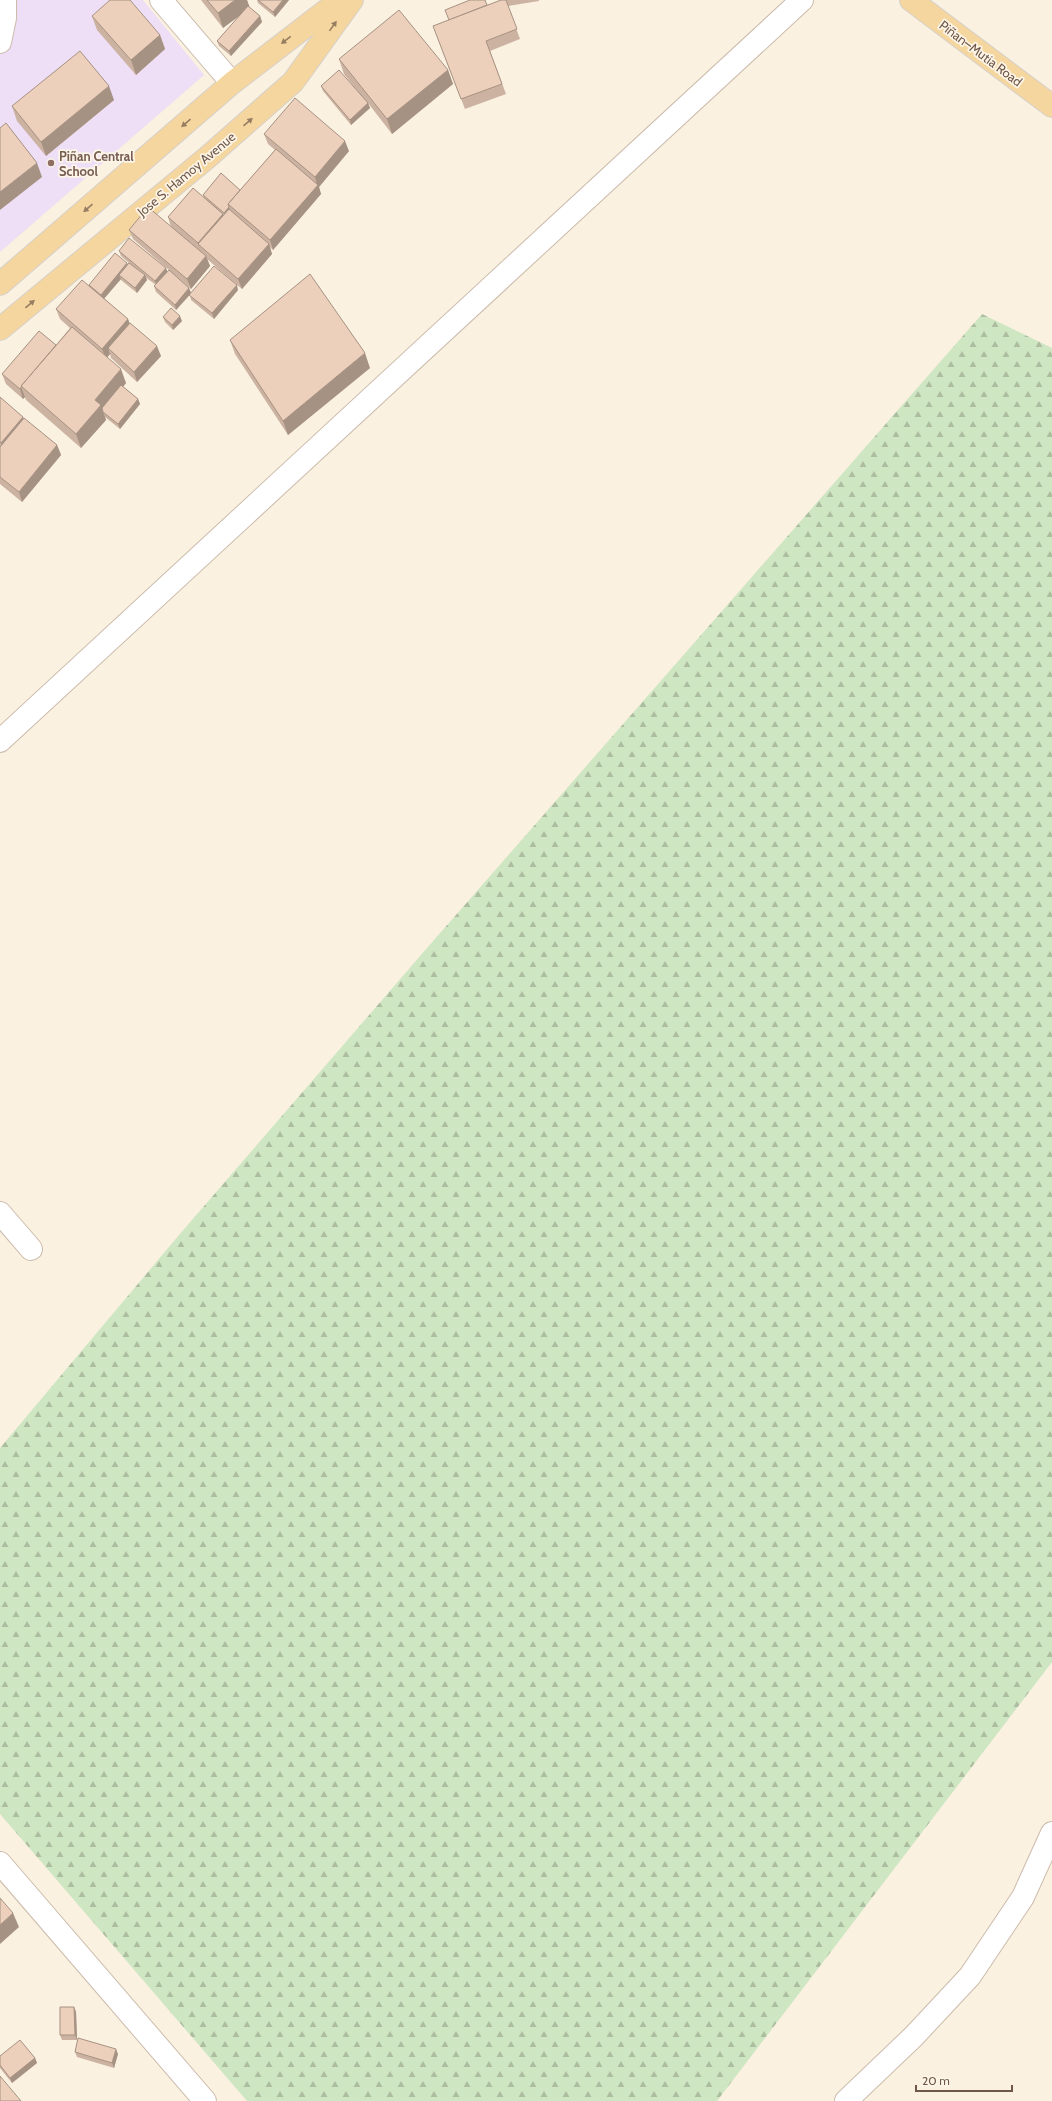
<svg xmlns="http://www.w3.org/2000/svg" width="1052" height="2101" font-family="Cabin,sans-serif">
<defs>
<pattern id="forest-firs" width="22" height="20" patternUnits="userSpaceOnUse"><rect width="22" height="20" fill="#cfe6c2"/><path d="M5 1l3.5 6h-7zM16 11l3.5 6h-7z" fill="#acbda0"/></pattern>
</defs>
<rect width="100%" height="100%" fill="#faf1e1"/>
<path fill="#eedef6" d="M0,0H143L204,75L0,252Z"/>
<path fill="url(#forest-firs)" d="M982,314L1052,348V1662L717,2101H247L0,1814V1448L179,1235L427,948Z"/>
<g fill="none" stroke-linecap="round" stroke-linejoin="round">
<defs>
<g id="minor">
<path d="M161,0L232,83"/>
<path d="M0,42L5,18V0"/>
<path d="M0,741L802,0"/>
<path d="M0,1213L31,1249"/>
<path d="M0,1863L205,2101"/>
<path d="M846,2101L914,2036L970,1976L1023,1897L1052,1833"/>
</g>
<g id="major">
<path d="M911,0L1052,106"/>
<path d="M0,284L232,83L340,0"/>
<path d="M0,329L209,156L293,82L352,0"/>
</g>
</defs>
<use href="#minor" stroke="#ccbbac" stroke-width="24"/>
<use href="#major" stroke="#d7d0cc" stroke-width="24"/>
<use href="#minor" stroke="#fff" stroke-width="22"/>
<use href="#major" stroke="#f4d69e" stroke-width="22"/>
</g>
<g fill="#ccb3a1">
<path d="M201,0H247L249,7L260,16L262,22L231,56L219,46L217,41L241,14L223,28Z"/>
<path d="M257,0H289L275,17L258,3Z"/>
<path d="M501,0H539V1L508,6L520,39L490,51L506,94L465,109L433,26Z"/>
<path d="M92,16L160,35L165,49L136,75L97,30Z"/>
<path d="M339,59L448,70L453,84L392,134L368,103L370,108L351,125L323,91L321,86L367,103L344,74Z"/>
<path d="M114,100L46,156L17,121L12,106Z"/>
<path d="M264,134L349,151L319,187L321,194L273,250L270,247L272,254L242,289L207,259L210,266L191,289L170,271L189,288L191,293L238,290L214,319L191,300L190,295L176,310L156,292L154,286L156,285L145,277L147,280L137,293L121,280V279L104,298L130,324L161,356L137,382L111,358L110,354L107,357L126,383L123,387L138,399L140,404L120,429L105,417L106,420L81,448L26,400L25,397L23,399L6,384L2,374L56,345L70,328L60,319L56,309L89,286V285L127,263L128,264L129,263L121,256L119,251L167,272L169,270L133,239L129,230L171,227L168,217L204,198L203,195L240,190L275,150L268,144Z"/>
<path d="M163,317L182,321L173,330L165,322Z"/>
<path d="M230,340L370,368L288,435L235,354Z"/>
<path d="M0,397L23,417L24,419L57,445L61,455L22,502L0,484V447L1,446H0Z"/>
<path d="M74,2007L76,2012L77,2040H62L60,2035Z"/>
<path d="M75,2052L118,2054L114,2068L77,2057Z"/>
<path d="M0,2056L35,2058L37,2063L12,2083L0,2068Z"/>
</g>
<g fill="#a69283">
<path d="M235,0H247L250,8L223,28L218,13Z"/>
<path d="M283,0H289L275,17L273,12Z"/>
<path d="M260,16L262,22L231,56L229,51Z"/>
<path d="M160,35L165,49L136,75L131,60Z"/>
<path d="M448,70L453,84L392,134L387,119Z"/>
<path d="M109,86L114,100L46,156L41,142Z"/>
<path d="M368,103L370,108L351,125L350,120Z"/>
<path d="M345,141L349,151L319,187L321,194L273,250L270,240L317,185L315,177Z"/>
<path d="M37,163L42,177L0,210V192Z"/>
<path d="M229,207L231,212L226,218L224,213Z"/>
<path d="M223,214L226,224L198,244L201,253L198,243Z"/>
<path d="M269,244L272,254L242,289L238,279Z"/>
<path d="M206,256L210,266L191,289L187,279Z"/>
<path d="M127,263L129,268L119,275L121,279L103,300L101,295Z"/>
<path d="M166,268L168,273L157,286L155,281Z"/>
<path d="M145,275L147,280L137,293L135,288Z"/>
<path d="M237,285L238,290L214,319L212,313Z"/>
<path d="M189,288L191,293L176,310L175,305Z"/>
<path d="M180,316L182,321L173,330L172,325Z"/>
<path d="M128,319L132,329L108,348L110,354L106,359L102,349Z"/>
<path d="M157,346L161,356L137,382L134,372Z"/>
<path d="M365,353L370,368L288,435L283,421Z"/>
<path d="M121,369L126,383L103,411L106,420L81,448L76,434L95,400Z"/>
<path d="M21,387L25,397L23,399L20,389Z"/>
<path d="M138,399L140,404L120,429L118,424Z"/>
<path d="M23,417L25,422L3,448L1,443Z"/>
<path d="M57,445L61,455L22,502L19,492Z"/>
<path d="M13,1913L19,1927L0,1944V1925Z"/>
<path d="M74,2007L76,2012L77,2040L75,2035Z"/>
<path d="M116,2049L118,2054L114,2068L112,2063Z"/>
<path d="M35,2058L37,2063L12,2083L10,2078Z"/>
</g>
<g fill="#edd0bb" stroke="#a69283">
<path d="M110,0H130L160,35L131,60L92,16Z"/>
<path d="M207,0H235L218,13Z"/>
<path d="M258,0H283L273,12Z"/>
<path d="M470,0H485L487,5L449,20L445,10Z"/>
<path d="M501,0H506L517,29L486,41L502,84L461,99L433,26Z"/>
<path d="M248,6L260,16L229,51L217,41Z"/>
<path d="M399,10L448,70L387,119L339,59Z"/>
<path d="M80,51L109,86L41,142L12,106Z"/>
<path d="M339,70L368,103L350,120L321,86Z"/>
<path d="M295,98L345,141L315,177L264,134Z"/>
<path d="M6,123L37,163L0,192V128Z"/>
<path d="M276,149L318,185L270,240L228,204Z"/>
<path d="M221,173L240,190L228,204L229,207L224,213L203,195Z"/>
<path d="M193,188L223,214L198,243L168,217Z"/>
<path d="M148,207L206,256L187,279L129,230Z"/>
<path d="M229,209L269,244L238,279L198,244Z"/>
<path d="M129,238L166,268L155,281L119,251Z"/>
<path d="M115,253L127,263L101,295L89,285Z"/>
<path d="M129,263L145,275L135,288L119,275Z"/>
<path d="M214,266L237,285L212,313L189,295Z"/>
<path d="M169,270L189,288L175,305L154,286Z"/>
<path d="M310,274L365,353L283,421L230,340Z"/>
<path d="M82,280L128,319L102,349L56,309Z"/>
<path d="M171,308L180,316L172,325L163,317Z"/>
<path d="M130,323L157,346L134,372L108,348Z"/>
<path d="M72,327L121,369L95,400L101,405L76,434L21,386Z"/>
<path d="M39,331L56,345L21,386H22L20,389L2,374Z"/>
<path d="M121,385L138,399L118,424L103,412L102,408Z"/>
<path d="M0,397L23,417L1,443L0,442Z"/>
<path d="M24,418L57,445L19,492L0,477V447Z"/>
<path d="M0,1898L13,1913L0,1925Z"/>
<path d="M60,2007H74L75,2035H60Z"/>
<path d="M78,2038L116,2049L112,2063L75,2052Z"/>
<path d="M20,2040L35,2058L10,2078L0,2065V2056Z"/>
<path d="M0,2076L21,2101H0Z"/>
</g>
<defs><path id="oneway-solid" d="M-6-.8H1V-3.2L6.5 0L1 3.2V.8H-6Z"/></defs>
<g fill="#977e63">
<use href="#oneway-solid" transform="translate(333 26) rotate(-54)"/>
<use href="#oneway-solid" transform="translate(286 40) rotate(143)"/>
<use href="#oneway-solid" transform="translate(248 122) rotate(-41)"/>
<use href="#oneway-solid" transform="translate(186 123) rotate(139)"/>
<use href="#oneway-solid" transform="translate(88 208) rotate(139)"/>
<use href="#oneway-solid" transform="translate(30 304) rotate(-40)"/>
</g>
<circle fill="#8d6e63" stroke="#fdf5e7" stroke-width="1.5" cx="51" cy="163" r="4"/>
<g text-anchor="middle" stroke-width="3.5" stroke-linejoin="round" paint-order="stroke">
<g font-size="13" fill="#6f584a" stroke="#fdf5e7">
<text transform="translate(981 53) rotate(37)" y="5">Piñan–Mutia Road</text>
<text transform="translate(186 174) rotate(-40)" y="5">Jose S. Hamoy Avenue</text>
</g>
<g font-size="13" font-weight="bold" fill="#785e54" stroke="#fdf5e7" text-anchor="start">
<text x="59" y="161">Piñan Central<tspan x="59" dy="15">School</tspan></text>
</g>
</g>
<path d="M916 2085v6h96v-6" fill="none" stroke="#6f584a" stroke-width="2"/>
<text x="922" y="2085" font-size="12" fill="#6f584a" stroke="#fdf5e7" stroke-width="3" paint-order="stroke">20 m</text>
</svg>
